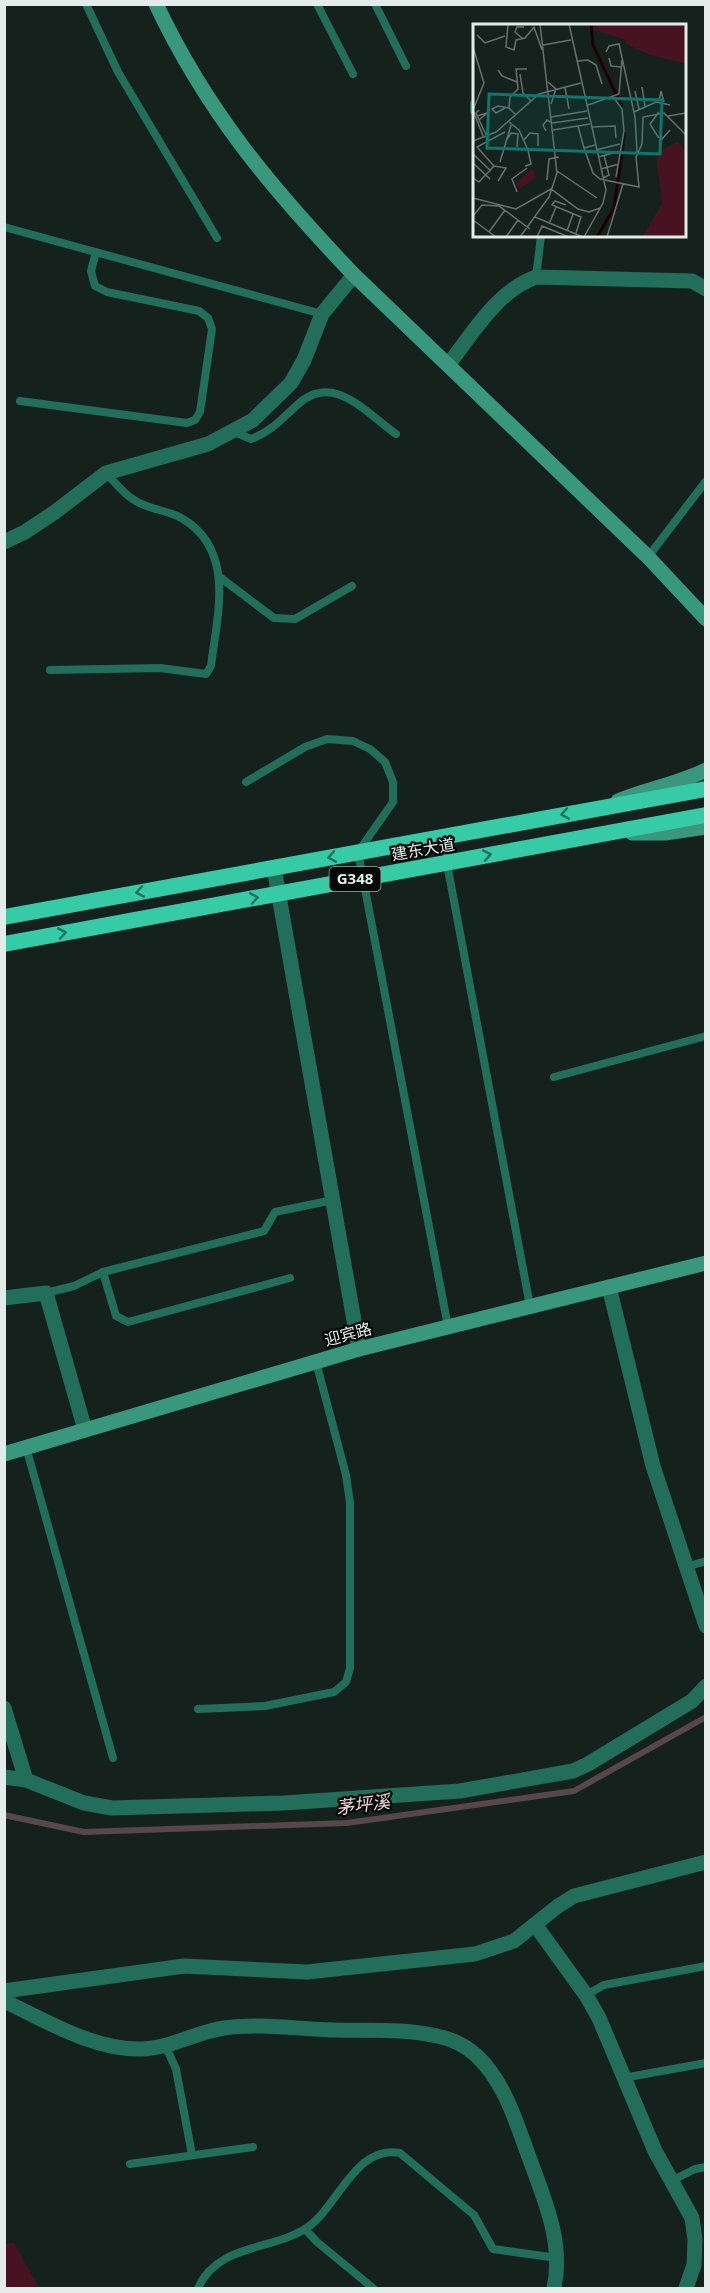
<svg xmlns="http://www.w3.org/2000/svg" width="710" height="2293" font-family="'Noto Sans','Noto Sans SC',sans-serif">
<rect width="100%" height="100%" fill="#14211d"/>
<path fill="#471322" d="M14,2243L39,2288H5V2244Z"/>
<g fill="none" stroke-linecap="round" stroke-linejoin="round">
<path stroke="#584749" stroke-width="6" d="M4,1815L84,1832L347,1823L574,1791L706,1717"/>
<g stroke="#226e5a" stroke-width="8">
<path d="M86,4L118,72L217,238"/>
<path d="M317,4L353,74"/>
<path d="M375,4L406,66"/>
<path d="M474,104V111"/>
<path d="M4,227L322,314"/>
<path d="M536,277L541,236"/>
<path d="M20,401L187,423L195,420L200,412L212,329L208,318L199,311L107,292L95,286L91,271L96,252"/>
<path d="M234,432L251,439C270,432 281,420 296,406C332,371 364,411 396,434"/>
<path d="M648,557L706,481"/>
<path d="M221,578L274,618L295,619L352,586"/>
<path d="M50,670L160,668L206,674L211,666C217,615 236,551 183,519C172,512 156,510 144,505C128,499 117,485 106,473"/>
<path d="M246,782L305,747L327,739L353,741L370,749L385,762L393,782V802L358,852L448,1327"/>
<path d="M442,837L530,1306"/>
<path d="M554,1077L706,1036"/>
<path d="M103,1272L116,1316L128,1322L290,1278"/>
<path d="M46,1293L74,1286L103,1272L264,1231L275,1212L333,1200"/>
<path d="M26,1447L113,1758"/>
<path d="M686,1567L706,1561"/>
<path d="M198,1709L265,1706L334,1692L346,1682L350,1668V1503L346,1475L316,1362"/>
<path d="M586,1995L604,1985L706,1966"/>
<path d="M165,2045L176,2069L192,2155"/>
<path d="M623,2078L706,2063"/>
<path d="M130,2164L253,2147"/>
<path d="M671,2181L695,2169L706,2167"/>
<path d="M305,2229L317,2242L373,2288"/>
<path d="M198,2288C218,2243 273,2251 308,2227C338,2206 356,2144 400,2153L474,2215L493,2249L557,2258"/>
</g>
<g stroke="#226e5a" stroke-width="15">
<path d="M448,365C473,333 497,291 536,277L692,281L706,289"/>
<path d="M4,542L25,532L55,512L106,473L208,444L253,420L291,383L304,360L322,314L354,275"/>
<path d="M274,868L359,1349"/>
<path d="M609,1287L653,1466L706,1626"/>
<path d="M4,1298L46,1293L85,1430"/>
<path d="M4,1708L26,1780"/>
<path d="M4,1777L26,1780L84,1803L112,1808L284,1803L460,1791L573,1771L588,1764L692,1701L706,1686"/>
<path d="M536,1926L586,1995L599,2018L655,2151L692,2218L695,2240L694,2265L686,2288"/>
<path d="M4,1991L184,1966L307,1972L475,1954L514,1941L558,1906L574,1896L706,1862"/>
</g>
<path stroke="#226e5a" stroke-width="15" d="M4,2001C47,2021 93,2050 141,2049C169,2049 196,2032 224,2028C259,2023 298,2029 333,2030C367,2031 404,2028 437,2036C452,2039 466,2046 477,2056C505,2083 516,2122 529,2157C544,2199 564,2242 554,2288"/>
<g stroke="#39977e" stroke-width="15">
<path d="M156,4C207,112 272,189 354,275L648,557L706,619"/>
<path d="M618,801C647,789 678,784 706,770"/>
<path d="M632,833H665L706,827"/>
<path d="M4,1454L359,1349L706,1263"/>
</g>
<g stroke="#36caa6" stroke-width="16">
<path d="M4,917L706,789"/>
<path d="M4,944L706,815"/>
</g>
</g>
<defs><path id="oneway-chevron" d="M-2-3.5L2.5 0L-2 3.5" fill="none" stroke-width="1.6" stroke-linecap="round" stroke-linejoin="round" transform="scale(1.5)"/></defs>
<g stroke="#20735e">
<use href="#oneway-chevron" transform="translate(565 814) rotate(170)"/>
<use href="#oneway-chevron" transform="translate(487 855) rotate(-10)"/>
<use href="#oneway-chevron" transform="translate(332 857) rotate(170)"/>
<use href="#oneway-chevron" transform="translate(140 892) rotate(170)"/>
<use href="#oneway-chevron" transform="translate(254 898) rotate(-10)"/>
<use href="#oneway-chevron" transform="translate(62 933) rotate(-10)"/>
</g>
<g text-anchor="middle" stroke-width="4.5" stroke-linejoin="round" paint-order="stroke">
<rect fill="#050907" stroke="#a0a8a5" stroke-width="1.5" x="329.5" y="867" width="51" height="24" rx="4.5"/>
<g font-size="15" font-weight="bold" fill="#e3ece9">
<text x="355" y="884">G348</text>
</g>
<g font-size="16" fill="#e3ece9" stroke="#050907">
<text transform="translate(423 849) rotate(-10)" y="6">建东大道</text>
<text transform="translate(348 1334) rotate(-15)" y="6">迎宾路</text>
</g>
<g font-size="18" font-style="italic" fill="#f2d7dc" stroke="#050907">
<text transform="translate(363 1805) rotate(-7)" y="6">茅坪溪</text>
</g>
</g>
<g transform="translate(473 24)">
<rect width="213" height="213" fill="#14211d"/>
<path d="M122,0H213V40L177,31L153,20V16L121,6ZM205,118L213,128V213H169L189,180L183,129ZM59,144L63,153L47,165L42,161Z" fill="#471322"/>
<path fill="none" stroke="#1c0005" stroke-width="3" d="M118,0L120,21L149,83M124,213L141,184L152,108"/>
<path fill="none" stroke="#67726f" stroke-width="1.5" d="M35,0L33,23L41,26L43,16L52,14L61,3L69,26M96,0L133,166L130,179L111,213M4,11L12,19L32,12M50,15L42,8L44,3H51M70,21L98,16M0,23L11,59L0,86L10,112M133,28L136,22L146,20L162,93L164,128M136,34L138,42L148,43M105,37L115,36L123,41L129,60M25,46L29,52L44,58M47,50L50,69L58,77M75,58L83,65L78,80M92,63L96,85M169,63L172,82M162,67L166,85M141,74L149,85L151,107L143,153M186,77L188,67L191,78M115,81L146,70L149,36M32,84L23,89L19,85L25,82L36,84M6,86L3,89L14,113M161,88L183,78L197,81M186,88L177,100L185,113L189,115L197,106M43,91L36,84L37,73L45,65L43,45H54M4,92L14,89L6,96M195,92L213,89M78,93L114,87M36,98L46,106L55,126L58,140L52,142M105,102L111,124M119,103L142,102L143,114M80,106L117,100M73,107L70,101L74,96L79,99L115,94M0,117L23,108L66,70L108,59M33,117L38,109L45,110L44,123M50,117L57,109L65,110V122M122,121L111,124L120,149L127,155L166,163L163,133L169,120L170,93L191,89L213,111M123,126L147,120M0,130L18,147M125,133L148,127M27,138L38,101M0,139L17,155M21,142L33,144L25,157M128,145L146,140M84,147L124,174M0,154L6,158L21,142L4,123L32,108M130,154L136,151L131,131M74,156L76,135L86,133M44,168L39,155L54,144M0,174L43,185L78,165L105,185L116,188L127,184M93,181L82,177L79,181L108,193L103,209M0,192L9,181L26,182L57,205M62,193L110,213M0,196L23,213M76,200L83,183M94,207L100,190M16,208L32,186M33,213L45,196M47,213L76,173L84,149L67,0M64,213L69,202L96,213M134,213L150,160"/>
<path fill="#0f766e" fill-opacity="0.15" stroke="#0f766e" stroke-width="3" d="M16,70L189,76L187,130L14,124Z"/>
<rect width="213" height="213" fill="none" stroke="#e3ece9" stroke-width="3"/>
</g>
<rect width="710" height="2293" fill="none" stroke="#e3ece9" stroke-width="12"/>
</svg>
